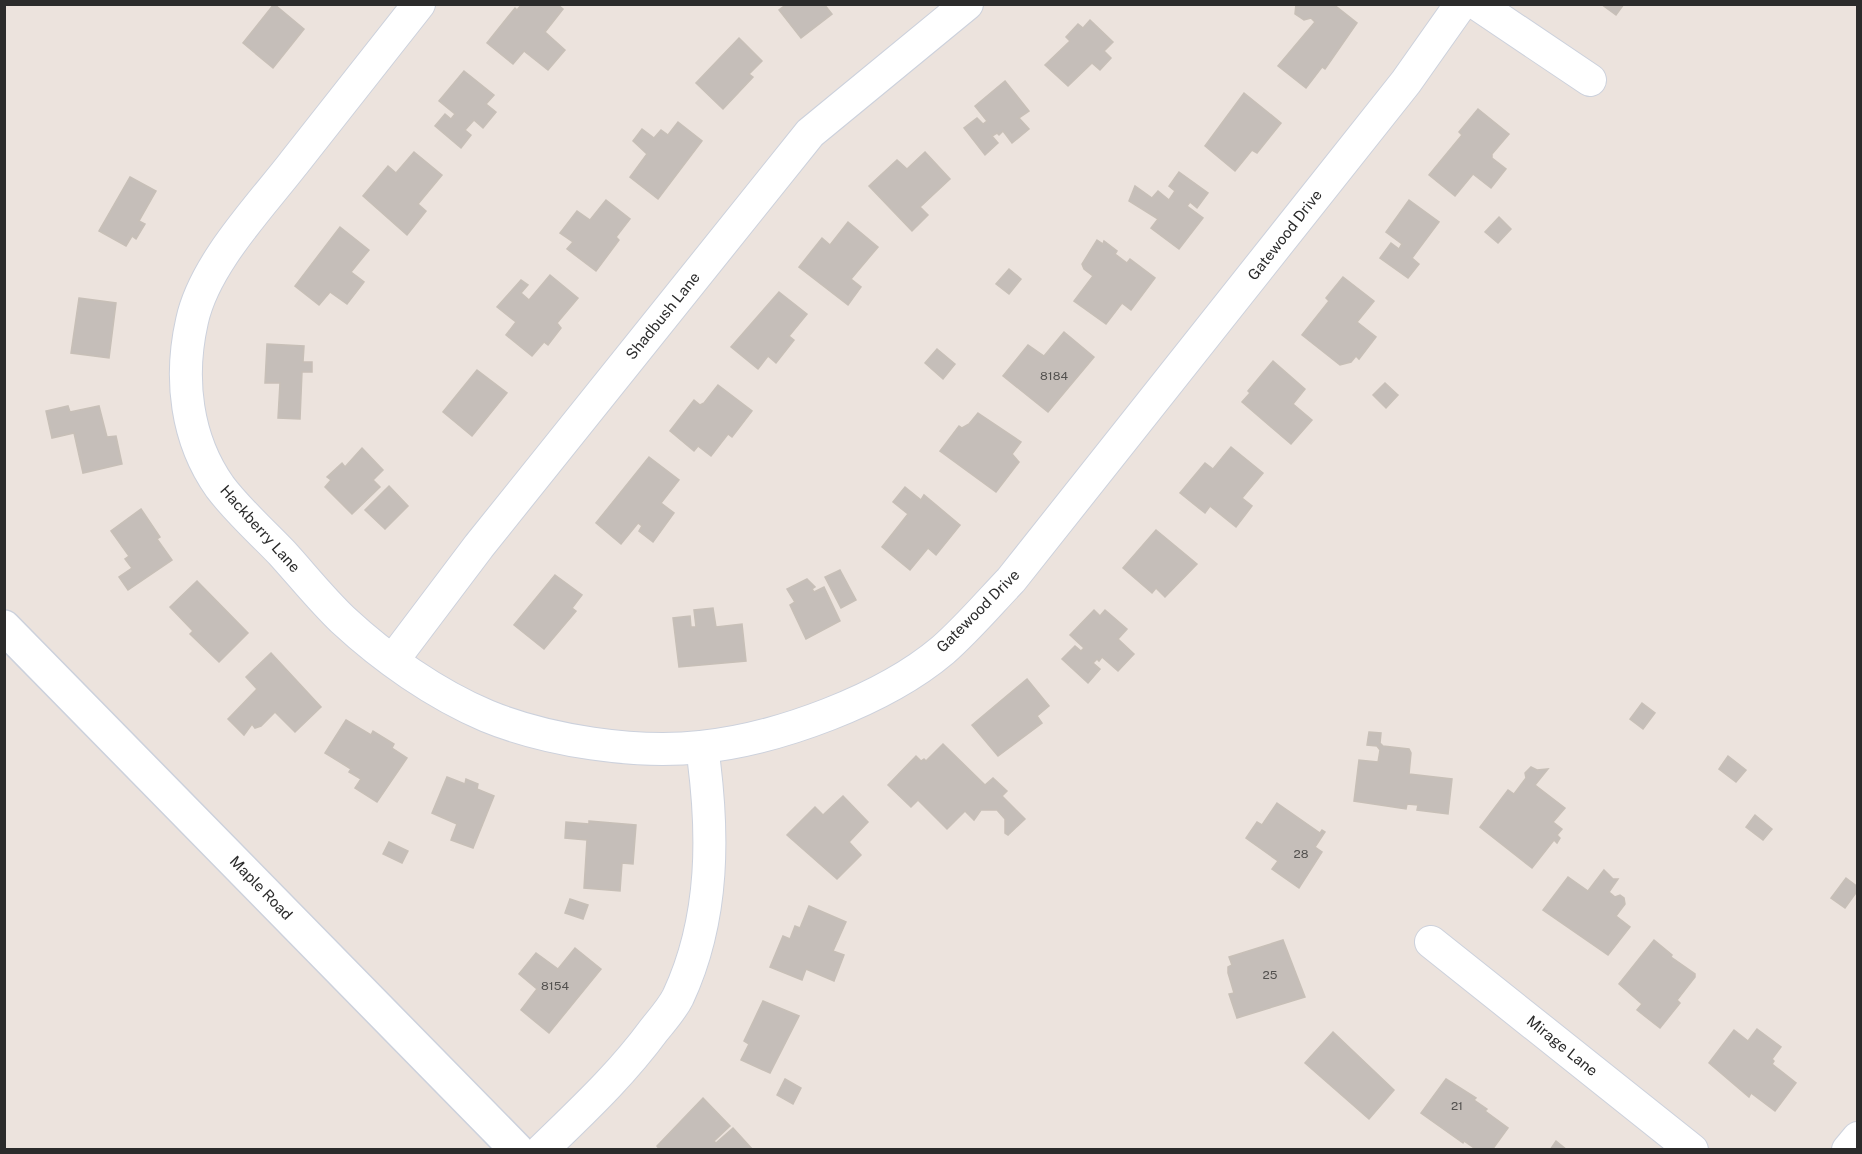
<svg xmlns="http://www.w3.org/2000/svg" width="1862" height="1154" font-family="'Public Sans',sans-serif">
<rect width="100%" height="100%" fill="#ece3dd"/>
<g fill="#c5beb9" stroke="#c7bfb7" stroke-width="1.5">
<path d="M274,4L304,29L273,68L243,43Z"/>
<path d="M522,4H557L563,9L545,32L565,50L548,70L524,51L513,64L487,43L515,8L517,10Z"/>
<path d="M787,4H824L832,14L801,38L779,10Z"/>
<path d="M1296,4H1333L1357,23L1325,69L1322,67L1306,88L1278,66L1315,22L1311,18L1304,20L1295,14Z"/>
<path d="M1601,4H1624L1616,15Z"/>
<path d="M1090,20L1113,42L1104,51L1111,58L1100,70L1092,63L1068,86L1045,65L1070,41L1066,37L1078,24L1083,28Z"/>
<path d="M739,38L762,61L749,74L753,77L723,109L696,83Z"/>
<path d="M464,71L494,95L486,104L496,112L483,128L474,120L465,130L471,135L461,148L435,126L445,114L451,119L455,114L439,101Z"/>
<path d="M1005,81L1029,111L1019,118L1029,129L1012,143L1003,131L999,135L997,133L992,136L998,143L985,155L964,128L977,118L983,124L987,121L975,106Z"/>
<path d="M1244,93L1281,123L1257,153L1252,150L1235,171L1205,146Z"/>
<path d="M1478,109L1509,134L1492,154V158L1506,169L1491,188L1473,174L1455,196L1429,175L1462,135L1459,132Z"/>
<path d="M678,122L702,141L658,199L630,177L647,154L633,141L642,129L654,138L661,130L668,135Z"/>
<path d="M414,152L442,175L418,204L426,211L407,235L363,196L388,166L396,173Z"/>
<path d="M925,152L950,179L920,207L928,215L912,231L869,186L897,160L907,169Z"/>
<path d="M1179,172L1208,193L1197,208L1190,202L1187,206L1203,218L1179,249L1151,228L1158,219L1129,201L1135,186L1152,198L1158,191L1169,200L1175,191L1169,186Z"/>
<path d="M130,177L156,191L139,221L145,224L136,239L132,236L126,246L99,231Z"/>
<path d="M606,200L630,219L616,237L619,240L596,271L567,249L573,242L560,233L577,211L590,220Z"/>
<path d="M1409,200L1439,222L1412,258L1419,264L1408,278L1380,258L1391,243L1399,249L1402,244L1386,232Z"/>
<path d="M1499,217L1511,229L1498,243L1485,232Z"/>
<path d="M848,222L878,247L851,279L861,287L848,305L799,267L822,238L830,245Z"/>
<path d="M340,227L369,250L351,272L364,282L347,304L330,292L319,305L295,286Z"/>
<path d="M1097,240L1103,244L1104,241L1117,251L1115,254L1127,263L1130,259L1155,278L1131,310L1122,303L1106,324L1074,301L1093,276L1084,269L1082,264Z"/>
<path d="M1009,269L1021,279L1009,294L996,284Z"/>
<path d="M550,275L578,298L557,323L561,328L548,345L544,342L532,356L506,335L516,322L497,307L521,280L528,285L521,293L529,300Z"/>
<path d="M1343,277L1374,301L1357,322L1376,337L1359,359L1356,356L1351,362L1340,365L1302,335L1329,301L1326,298Z"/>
<path d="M779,292L807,314L789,336L794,340L776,363L768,356L758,369L731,347Z"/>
<path d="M79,298L116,303L109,358L71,353Z"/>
<path d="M1064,332L1094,357L1048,412L1003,376L1028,345L1044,356Z"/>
<path d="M267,344L304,346L303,362H312V372H302L300,419L278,418L280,383H265Z"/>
<path d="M937,349L955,364L943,379L925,363Z"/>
<path d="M1273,361L1305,389L1293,404L1312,420L1291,444L1242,402L1250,393L1248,391Z"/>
<path d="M477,370L507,393L472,436L443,412Z"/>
<path d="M1385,383L1398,395L1386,408L1373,395Z"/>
<path d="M718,385L752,411L732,437L728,434L711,456L698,446L694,451L670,431L694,400L700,405L704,403Z"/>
<path d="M68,406L70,412L99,406L107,437L116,436L122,464L83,473L74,433L52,438L46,411Z"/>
<path d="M978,413L1021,442L1012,454L1019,462L996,492L940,451L959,426L962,428L969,424Z"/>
<path d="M1231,447L1263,473L1242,498L1252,506L1236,527L1210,506L1205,513L1180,493L1205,463L1213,469Z"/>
<path d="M362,448L383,470L373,480L380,487L352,514L325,487L331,480L327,477L342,463L345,467Z"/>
<path d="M649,457L679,480L661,503L674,513L653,542L639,531L642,526L638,523L621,544L596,523Z"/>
<path d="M389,486L408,506L385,529L365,510Z"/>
<path d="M905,487L921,500L924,495L960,525L936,555L928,548L910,570L882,547L908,514L893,502Z"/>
<path d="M141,509L160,537L157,539L172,560L128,590L119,577L132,568L125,559L129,556L111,531Z"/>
<path d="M1156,530L1197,564L1165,597L1156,588L1152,593L1123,568Z"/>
<path d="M840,570L856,600L841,608L825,577Z"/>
<path d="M555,575L582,595L572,608L576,611L544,649L514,625Z"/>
<path d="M807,579L815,587L812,589L814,592L824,587L840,621L806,639L790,605L795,602L787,589Z"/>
<path d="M197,581L248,633L219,662L190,634L193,631L170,607Z"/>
<path d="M713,608L716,627L742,624L746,661L679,667L673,618L690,616L691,627H696L694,610Z"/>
<path d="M1094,610L1100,616L1105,610L1127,629L1118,639L1134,654L1118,671L1102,657L1099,661L1097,659L1093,663L1100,669L1088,683L1062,659L1075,646L1081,651L1084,648L1070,635Z"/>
<path d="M271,653L321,707L295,732L275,712L261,726L255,728L252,724L244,735L228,719L257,689L246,677Z"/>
<path d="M1027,679L1049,706L1037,716L1042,723L998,756L972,725Z"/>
<path d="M1642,703L1655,713L1643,729L1630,719Z"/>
<path d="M346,720L371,735L373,731L394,744L392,748L407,758L377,802L355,788L361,779L349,772L351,769L325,753Z"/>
<path d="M1369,732L1381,733L1380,743L1383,746L1409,749L1411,753L1409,774L1452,779L1448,814L1417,810L1418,805L1407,804L1406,809L1354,801L1359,760L1378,762L1380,750L1377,746L1367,745Z"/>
<path d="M943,744L985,785L993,778L1007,791L1002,796L1025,819L1008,835L1005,833V819L997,810H981L974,820L965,811L947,829L918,800L911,807L888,785L916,756L921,761L924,759L926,761Z"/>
<path d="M1728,756L1746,770L1736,782L1719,769Z"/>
<path d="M1531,767L1537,770L1548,769L1535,785L1565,808L1553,822L1562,829L1557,835L1560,838L1557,843L1554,840L1532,868L1480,827L1508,790L1514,794L1526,778L1525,773Z"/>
<path d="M447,777L465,784L466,779L478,784L477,789L494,796L473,848L451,840L457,824L432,813Z"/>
<path d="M843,796L868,822L849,842L861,855L837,879L787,835L815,807L823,815Z"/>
<path d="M1277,803L1320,833L1322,830L1325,832L1315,847L1322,852L1299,888L1272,869L1278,861L1246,838L1257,822L1262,825Z"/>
<path d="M1755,815L1772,829L1763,840L1746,827Z"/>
<path d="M589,821L636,825L633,864L622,863L620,891L584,888L587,840L565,838L566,822L589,824Z"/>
<path d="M389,842L408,851L402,863L383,854Z"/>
<path d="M1604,870L1613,879H1618L1609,892L1615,897L1620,895L1624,898L1625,904L1616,916L1630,927L1608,955L1543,910L1568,877L1588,891Z"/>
<path d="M1846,878L1858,887V890L1845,908L1831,898Z"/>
<path d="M570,899L588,905L583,919L565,913Z"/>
<path d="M809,906L846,922L833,951L844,955L834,981L806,969L802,980L770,967L783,936L790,939L795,926L800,928Z"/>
<path d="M1283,940L1305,997L1237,1018L1229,994L1234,993L1228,973V967L1232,965L1229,957Z"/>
<path d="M1654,940L1672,955L1671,957L1695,974V977L1677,1000L1680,1003L1660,1028L1637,1010L1642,1004L1619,984Z"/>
<path d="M575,948L601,969L549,1033L521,1010L537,989L519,974L536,953L558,969Z"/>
<path d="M763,1001L799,1016L770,1073L741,1060L749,1044L744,1041Z"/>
<path d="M1757,1029L1781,1047L1772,1059L1774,1061L1772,1064L1796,1083L1775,1111L1751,1093L1749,1097L1709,1063L1734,1030L1748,1041Z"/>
<path d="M1333,1032L1394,1090L1369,1119L1305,1063Z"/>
<path d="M785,1079L801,1088L793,1104L777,1095Z"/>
<path d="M1446,1079L1476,1098L1474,1100L1487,1109L1485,1111L1508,1128L1492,1150H1477L1464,1141L1463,1143L1421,1113Z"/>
<path d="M703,1098L730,1126L714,1141L716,1143L733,1128L753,1150H660L657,1146Z"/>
<path d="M1556,1141L1567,1150H1550Z"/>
</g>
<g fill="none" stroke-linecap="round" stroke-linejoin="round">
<defs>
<g id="street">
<path d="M419,4C377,58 335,111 293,164C258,209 204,265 192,321C179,378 186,439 220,487C238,511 262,532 282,553C302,575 321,599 343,620C384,658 435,694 487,716C548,741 635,754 701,747C778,739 884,700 943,650C967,629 989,603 1011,580L1406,82L1461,4"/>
<path d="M1477,4L1590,80"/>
<path d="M393,660L479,546L810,133L967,4"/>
<path d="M1431,942L1692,1150"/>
<path d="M542,1150C583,1110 620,1076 654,1030C662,1020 672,1009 678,997C715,918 714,831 702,747"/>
<path d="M1848,1150L1858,1138"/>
</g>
<path id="secondary" d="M4,627L517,1150"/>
</defs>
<use href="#street" stroke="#ccd1dc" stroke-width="34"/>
<use href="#secondary" stroke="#ccd1dc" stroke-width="36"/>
<use href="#street" stroke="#fff" stroke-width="32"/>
<use href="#secondary" stroke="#fff" stroke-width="33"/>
</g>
<g text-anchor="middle" stroke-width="6" stroke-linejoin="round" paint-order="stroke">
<g font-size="12" fill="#52504e">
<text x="1054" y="380">8184</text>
<text x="1301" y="858">28</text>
<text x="1270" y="979">25</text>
<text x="555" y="990">8154</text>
<text x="1457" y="1110">21</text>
</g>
<g font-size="15" fill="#2b2b2b" stroke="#fff">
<text transform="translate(1285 235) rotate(-52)" y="5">Gatewood Drive</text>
<text transform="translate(663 316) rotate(-51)" y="5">Shadbush Lane</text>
<text transform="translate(260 529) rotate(48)" y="5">Hackberry Lane</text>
<text transform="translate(978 611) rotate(-45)" y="5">Gatewood Drive</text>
<text transform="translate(261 888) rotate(46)" y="5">Maple Road</text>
<text transform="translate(1562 1046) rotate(39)" y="5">Mirage Lane</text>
</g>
</g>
<rect width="1862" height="1154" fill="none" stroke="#2b2b2b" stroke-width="12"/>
</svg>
